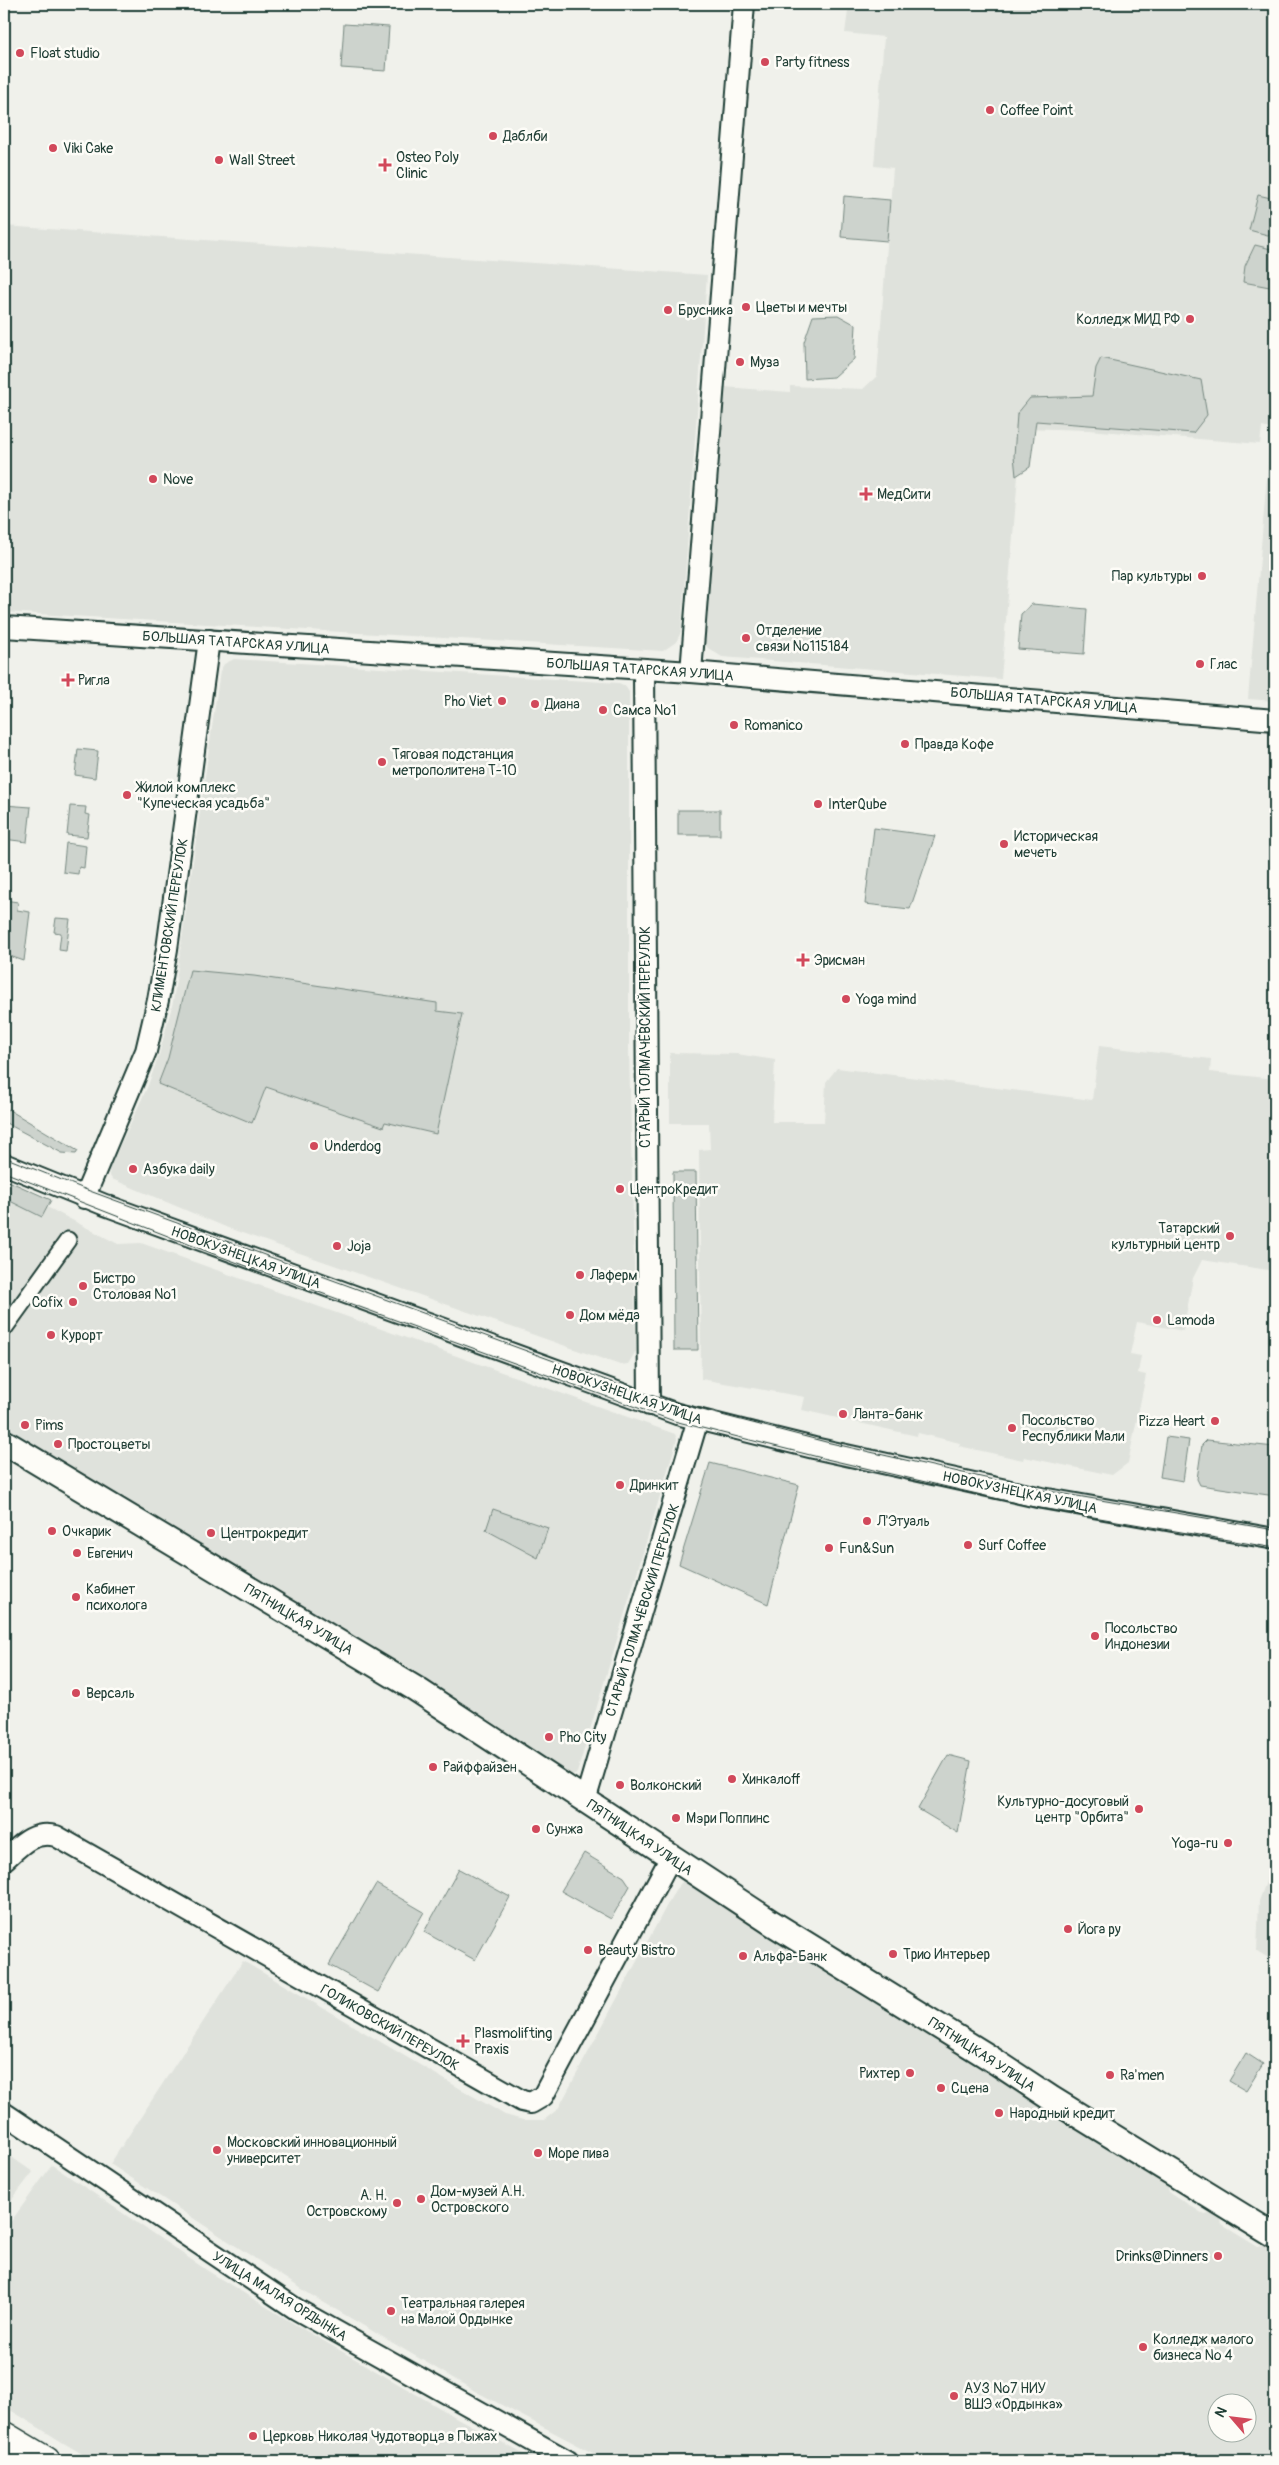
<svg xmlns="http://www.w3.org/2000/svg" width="1279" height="2465" font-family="Pangolin,sans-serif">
<rect width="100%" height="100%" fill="#f0f1eb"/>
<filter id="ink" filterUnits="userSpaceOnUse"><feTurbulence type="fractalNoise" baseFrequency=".02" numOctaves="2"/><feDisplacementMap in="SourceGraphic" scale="10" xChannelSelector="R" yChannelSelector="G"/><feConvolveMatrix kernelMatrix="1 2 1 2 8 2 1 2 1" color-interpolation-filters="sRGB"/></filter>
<g filter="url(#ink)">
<g fill="#dfe2dc" fill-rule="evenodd">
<path d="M849,4H1275V701L1248,699L1271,429L1262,427L1260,444L1088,430L1022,428L1001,679L722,657L708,648L704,642L724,387L790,392V386L863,389L877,376L893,168L874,166L884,37L845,33Z"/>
<path d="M4,226L707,275L681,632L676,642L663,651L4,612Z"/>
<path d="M234,659L619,683L625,686L629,692V1048L636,1351L628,1364L620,1365L228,1228L112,1179L110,1176L109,1169L147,1088L159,1055L173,1002L220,671L224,664Z"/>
<path d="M1099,1046L1211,1059L1210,1072L1275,1079V1271L1202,1260L1193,1278L1183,1331L1137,1322L1130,1354L1141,1356L1138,1373L1146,1375L1128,1463L1112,1475L1024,1457L1023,1460L959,1446L960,1443L918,1433L917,1436L802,1410L805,1397L701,1379L699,1150L710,1149L709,1123H670V1053L737,1054L775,1060L772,1122H824L826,1082L837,1068L1092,1100Z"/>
<path d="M4,1179L50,1199L47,1207L118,1244L141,1243L675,1434L677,1439L577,1773L567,1776L369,1649L67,1464L4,1428Z"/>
<path d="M1275,1858V1962L1257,1951L1259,1901Z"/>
<path d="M683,1881H687L1167,2181L1169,2192L1205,2215L1216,2212L1220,2214L1222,2225L1258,2247L1269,2244L1275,2248V2461H608L475,2391L311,2295L110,2164L243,1961L505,2115L523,2120H544L558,2109L675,1890ZM1216,2402H1246V2432H1216Z"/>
<path d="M4,2152L33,2172L4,2210Z"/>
<path d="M52,2165L208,2271L296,2325L459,2419L536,2461H94L62,2442L4,2406V2231Z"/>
</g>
<g fill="#cdd3cd" stroke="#768880">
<path d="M344,24L389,27L386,71L341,68Z"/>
<path d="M1258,195L1275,199V237L1249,230Z"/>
<path d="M844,196L890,200L887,241L841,237Z"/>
<path d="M1255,245L1275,250V288L1243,282L1245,266Z"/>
<path d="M838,315L856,325L854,359L834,377L805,379L804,342L813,316Z"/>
<path d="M1101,358L1201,380L1207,415L1193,433L1036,421L1030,467L1016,476L1014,456L1017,414L1030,398L1092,396L1096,368Z"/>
<path d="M1032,604L1087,609L1084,654L1018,649L1021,614Z"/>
<path d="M78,749L98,751L95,778L75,775Z"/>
<path d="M4,805L31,807L27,842L4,839Z"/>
<path d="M70,806L86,807L85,814L90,815L87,837L67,835Z"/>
<rect x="678" y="810" width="42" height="25"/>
<path d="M874,828L935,836L910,909L865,904Z"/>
<path d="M66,843L86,846L84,868L79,867L78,874L63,872Z"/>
<path d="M4,900L18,902L17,910L30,912L24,961L4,954Z"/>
<path d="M56,918L70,919L66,951L59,950L61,933L54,932Z"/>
<path d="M190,970L254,976L437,1003V1011L462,1014L436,1134L385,1122L383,1127L266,1087L252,1123L158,1084L168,1058Z"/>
<path d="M4,1107L78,1151L76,1154L62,1153L4,1122Z"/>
<path d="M673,1172H696L698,1350H674Z"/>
<path d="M4,1179L51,1200L42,1217L4,1198Z"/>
<path d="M1166,1437L1189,1440L1183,1481L1160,1477Z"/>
<path d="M1207,1440L1275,1447V1496L1200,1485L1197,1479L1202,1445Z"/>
<path d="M710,1463L799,1485L768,1604L679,1564Z"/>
<path d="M493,1509L548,1528L538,1558L486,1530Z"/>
<path d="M948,1755L971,1761L958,1833L918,1809Z"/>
<path d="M584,1853L624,1877L630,1886L611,1919L561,1891Z"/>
<path d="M459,1869L510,1897L475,1960L424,1932Z"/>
<path d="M376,1884L424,1912L378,1992L329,1965Z"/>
<path d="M1246,2053L1263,2064L1246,2091L1229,2081Z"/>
</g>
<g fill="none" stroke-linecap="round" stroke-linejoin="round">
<defs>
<path id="pedestrian" d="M4,1329L68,1240"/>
<g id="minor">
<path d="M4,627L691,672L1275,720"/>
<path d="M644,669L649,1405"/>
<path d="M691,672L744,4"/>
<path d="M4,1164L105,1205L677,1414L814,1448L1042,1498L1275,1539"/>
<path d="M84,1198L146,1051L158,1000L167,949L209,640"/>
<path d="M585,1801L698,1419"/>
<path d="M4,1860C20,1846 33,1830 56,1836L522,2101L531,2103L543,2096L671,1857"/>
<path d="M4,2113L296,2309L568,2461"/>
</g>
<path id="tertiary" d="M4,1442L416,1689L772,1923L987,2056L1052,2099L1275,2236"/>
<path id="secondary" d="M4,2436L46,2461"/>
</defs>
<use href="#pedestrian" stroke="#1f3d34" stroke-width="19"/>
<use href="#minor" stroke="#1f3d34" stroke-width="24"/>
<use href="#tertiary" stroke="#1f3d34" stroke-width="28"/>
<use href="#secondary" stroke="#1f3d34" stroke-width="31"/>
<use href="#pedestrian" stroke="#fdfcf7" stroke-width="15"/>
<use href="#minor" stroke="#fdfcf7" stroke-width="20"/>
<use href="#tertiary" stroke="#fdfcf7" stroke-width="24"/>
<use href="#secondary" stroke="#fdfcf7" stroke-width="28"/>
<g stroke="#1f3d34" stroke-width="1">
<path d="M4,1157L87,1190L625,1387L679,1404L826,1442L1025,1487L1275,1530"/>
<path d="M4,1172L219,1256L674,1421L822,1458L1029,1506L1275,1548"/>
</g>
</g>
</g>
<g fill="#d1495b" stroke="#fdfcf7" stroke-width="2">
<circle cx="20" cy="53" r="5"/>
<circle cx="765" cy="62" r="5"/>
<circle cx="990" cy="110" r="5"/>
<circle cx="493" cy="136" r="5"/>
<circle cx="53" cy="148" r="5"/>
<circle cx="219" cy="160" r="5"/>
<path d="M382.5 157.5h5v5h5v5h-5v5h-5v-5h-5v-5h5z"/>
<circle cx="746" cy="307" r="5"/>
<circle cx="668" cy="310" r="5"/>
<circle cx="1190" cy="319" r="5"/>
<circle cx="740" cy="362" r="5"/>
<circle cx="153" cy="479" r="5"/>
<path d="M863.5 486.5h5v5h5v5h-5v5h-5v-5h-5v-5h5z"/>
<circle cx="1202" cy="576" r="5"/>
<circle cx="746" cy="638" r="5"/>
<circle cx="1200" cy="664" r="5"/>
<path d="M65.5 672.5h5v5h5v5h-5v5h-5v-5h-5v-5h5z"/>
<circle cx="502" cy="701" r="5"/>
<circle cx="535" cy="704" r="5"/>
<circle cx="603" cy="710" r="5"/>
<circle cx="734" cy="725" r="5"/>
<circle cx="905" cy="744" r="5"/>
<circle cx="382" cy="762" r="5"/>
<circle cx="127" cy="795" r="5"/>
<circle cx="818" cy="804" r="5"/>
<circle cx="1004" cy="844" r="5"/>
<path d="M800.5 952.5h5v5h5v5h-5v5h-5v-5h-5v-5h5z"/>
<circle cx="846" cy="999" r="5"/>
<circle cx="314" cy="1146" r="5"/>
<circle cx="133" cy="1169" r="5"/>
<circle cx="620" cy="1189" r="5"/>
<circle cx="1230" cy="1236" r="5"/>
<circle cx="337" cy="1246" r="5"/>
<circle cx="580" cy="1275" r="5"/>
<circle cx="83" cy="1286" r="5"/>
<circle cx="73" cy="1302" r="5"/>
<circle cx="570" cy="1315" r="5"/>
<circle cx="1157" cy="1320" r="5"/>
<circle cx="51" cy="1335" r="5"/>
<circle cx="843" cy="1414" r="5"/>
<circle cx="1215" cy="1421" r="5"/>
<circle cx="25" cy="1425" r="5"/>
<circle cx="1012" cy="1428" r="5"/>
<circle cx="58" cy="1444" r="5"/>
<circle cx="620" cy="1485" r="5"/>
<circle cx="867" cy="1521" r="5"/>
<circle cx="52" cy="1531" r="5"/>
<circle cx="211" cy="1533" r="5"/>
<circle cx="968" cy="1545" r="5"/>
<circle cx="829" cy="1548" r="5"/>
<circle cx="77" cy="1553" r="5"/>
<circle cx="76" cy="1597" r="5"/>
<circle cx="1095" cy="1636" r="5"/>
<circle cx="76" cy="1693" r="5"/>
<circle cx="549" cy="1737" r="5"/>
<circle cx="433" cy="1767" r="5"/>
<circle cx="732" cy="1779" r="5"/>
<circle cx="620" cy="1785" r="5"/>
<circle cx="1139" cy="1809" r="5"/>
<circle cx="676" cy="1818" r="5"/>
<circle cx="536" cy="1829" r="5"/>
<circle cx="1228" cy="1843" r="5"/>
<circle cx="1068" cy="1929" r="5"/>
<circle cx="588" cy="1950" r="5"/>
<circle cx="893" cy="1954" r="5"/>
<circle cx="743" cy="1956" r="5"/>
<path d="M460.5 2033.5h5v5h5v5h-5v5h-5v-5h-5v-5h5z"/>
<circle cx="910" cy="2073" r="5"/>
<circle cx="1110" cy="2075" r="5"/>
<circle cx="941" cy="2088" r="5"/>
<circle cx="999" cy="2113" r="5"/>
<circle cx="217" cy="2150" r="5"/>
<circle cx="538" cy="2153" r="5"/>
<circle cx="421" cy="2199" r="5"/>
<circle cx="397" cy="2203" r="5"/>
<circle cx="1218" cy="2256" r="5"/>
<circle cx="391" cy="2311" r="5"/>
<circle cx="1143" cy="2347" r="5"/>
<circle cx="954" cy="2396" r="5"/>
<circle cx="253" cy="2436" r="5"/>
</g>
<g text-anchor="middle" stroke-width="5" stroke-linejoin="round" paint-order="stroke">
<g font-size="14" fill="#1f3d34" stroke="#fdfcf7" text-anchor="start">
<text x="30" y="58">Float studio</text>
<text x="775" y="67">Party fitness</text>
<text x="1000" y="115">Coffee Point</text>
<text x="503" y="141">Даблби</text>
<text x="63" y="153">Viki Cake</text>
<text x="396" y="162">Osteo Poly<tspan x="396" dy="16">Clinic</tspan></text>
<text x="229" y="165">Wall Street</text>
<text x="756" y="312">Цветы и мечты</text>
<text x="678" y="315">Брусника</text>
<text x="1180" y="324" text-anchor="end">Колледж МИД РФ</text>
<text x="750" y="367">Муза</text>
<text x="163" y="484">Nove</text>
<text x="877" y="499">МедСити</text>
<text x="1192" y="581" text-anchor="end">Пар культуры</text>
<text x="756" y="635">Отделение<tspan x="756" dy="16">связи №115184</tspan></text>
<text x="1210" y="669">Глас</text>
<text x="78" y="685">Ригла</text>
<text x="492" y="706" text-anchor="end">Pho Viet</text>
<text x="545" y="709">Диана</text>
<text x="613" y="715">Самса №1</text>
<text x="744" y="730">Romanico</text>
<text x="915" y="749">Правда Кофе</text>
<text x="392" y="759">Тяговая подстанция<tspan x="392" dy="16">метрополитена Т-10</tspan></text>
<text x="137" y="792">Жилой комплекс<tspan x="137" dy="16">"Купеческая усадьба"</tspan></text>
<text x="828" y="809">InterQube</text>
<text x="1014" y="841">Историческая<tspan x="1014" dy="16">мечеть</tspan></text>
<text x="814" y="965">Эрисман</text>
<text x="856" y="1004">Yoga mind</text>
<text x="324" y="1151">Underdog</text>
<text x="143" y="1174">Азбука daily</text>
<text x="630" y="1194">ЦентроКредит</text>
<text x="1220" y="1233" text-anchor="end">Татарский<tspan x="1220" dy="16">культурный центр</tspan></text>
<text x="347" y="1251">Joja</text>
<text x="590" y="1280">Лаферм</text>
<text x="93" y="1283">Бистро<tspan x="93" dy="16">Столовая №1</tspan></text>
<text x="63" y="1307" text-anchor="end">Cofix</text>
<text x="580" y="1320">Дом мёда</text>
<text x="1167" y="1325">Lamoda</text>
<text x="61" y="1340">Курорт</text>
<text x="853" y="1419">Ланта-банк</text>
<text x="1022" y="1425">Посольство<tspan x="1022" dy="16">Республики Мали</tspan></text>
<text x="1205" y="1426" text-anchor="end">Pizza Heart</text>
<text x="35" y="1430">Pims</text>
<text x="68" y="1449">Простоцветы</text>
<text x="630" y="1490">Дринкит</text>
<text x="877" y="1526">Л'Этуаль</text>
<text x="62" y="1536">Очкарик</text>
<text x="221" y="1538">Центрокредит</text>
<text x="978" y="1550">Surf Coffee</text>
<text x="839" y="1553">Fun&amp;Sun</text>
<text x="87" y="1558">Евгенич</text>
<text x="86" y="1594">Кабинет<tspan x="86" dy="16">психолога</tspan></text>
<text x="1105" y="1633">Посольство<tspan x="1105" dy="16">Индонезии</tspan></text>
<text x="86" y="1698">Версаль</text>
<text x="559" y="1742">Pho City</text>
<text x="443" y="1772">Райффайзен</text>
<text x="742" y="1784">Хинкалoff</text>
<text x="630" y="1790">Волконский</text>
<text x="1129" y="1806" text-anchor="end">Культурно-досуговый<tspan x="1129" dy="16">центр "Орбита"</tspan></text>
<text x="686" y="1823">Мэри Поппинс</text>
<text x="546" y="1834">Сунжа</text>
<text x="1218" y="1848" text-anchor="end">Yoga-ru</text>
<text x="1078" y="1934">Йога ру</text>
<text x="598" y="1955">Beauty Bistro</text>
<text x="903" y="1959">Трио Интерьер</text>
<text x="753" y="1961">Альфа-Банк</text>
<text x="474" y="2038">Plasmolifting<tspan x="474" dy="16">Praxis</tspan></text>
<text x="900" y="2078" text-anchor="end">Рихтер</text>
<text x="1120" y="2080">Ra'men</text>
<text x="951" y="2093">Сцена</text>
<text x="1009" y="2118">Народный кредит</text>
<text x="227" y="2147">Московский инновационный<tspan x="227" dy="16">университет</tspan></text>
<text x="548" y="2158">Море пива</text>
<text x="431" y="2196">Дом-музей А.Н.<tspan x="431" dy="16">Островского</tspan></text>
<text x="387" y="2200" text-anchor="end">А. Н.<tspan x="387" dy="16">Островскому</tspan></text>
<text x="1208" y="2261" text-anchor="end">Drinks@Dinners</text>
<text x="401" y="2308">Театральная галерея<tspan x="401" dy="16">на Малой Ордынке</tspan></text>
<text x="1153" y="2344">Колледж малого<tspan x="1153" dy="16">бизнеса № 4</tspan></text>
<text x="964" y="2393">АУЗ №7 НИУ<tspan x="964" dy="16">ВШЭ «Ордынка»</tspan></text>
<text x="263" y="2441">Церковь Николая Чудотворца в Пыжах</text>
</g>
<g font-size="14" fill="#1f3d34" stroke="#fdfcf7">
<text transform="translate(236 642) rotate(4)" y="5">БОЛЬШАЯ ТАТАРСКАЯ УЛИЦА</text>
<text transform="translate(640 669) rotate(4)" y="5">БОЛЬШАЯ ТАТАРСКАЯ УЛИЦА</text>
<text transform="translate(1044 700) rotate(5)" y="5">БОЛЬШАЯ ТАТАРСКАЯ УЛИЦА</text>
<text transform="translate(169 925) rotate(-81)" y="5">КЛИМЕНТОВСКИЙ ПЕРЕУЛОК</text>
<text transform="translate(645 1037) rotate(-90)" y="5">СТАРЫЙ ТОЛМАЧЁВСКИЙ ПЕРЕУЛОК</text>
<text transform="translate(246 1257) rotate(20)" y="5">НОВОКУЗНЕЦКАЯ УЛИЦА</text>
<text transform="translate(627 1394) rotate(19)" y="5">НОВОКУЗНЕЦКАЯ УЛИЦА</text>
<text transform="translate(1020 1492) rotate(12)" y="5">НОВОКУЗНЕЦКАЯ УЛИЦА</text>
<text transform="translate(642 1610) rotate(-73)" y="5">СТАРЫЙ ТОЛМАЧЁВСКИЙ ПЕРЕУЛОК</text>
<text transform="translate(299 1619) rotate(31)" y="5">ПЯТНИЦКАЯ УЛИЦА</text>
<text transform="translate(640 1837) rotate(34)" y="5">ПЯТНИЦКАЯ УЛИЦА</text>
<text transform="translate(390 2027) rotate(30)" y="5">ГОЛИКОВСКИЙ ПЕРЕУЛОК</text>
<text transform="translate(982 2054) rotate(33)" y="5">ПЯТНИЦКАЯ УЛИЦА</text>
<text transform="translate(280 2296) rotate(32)" y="5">УЛИЦА МАЛАЯ ОРДЫНКА</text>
</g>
</g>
<rect width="1279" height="2465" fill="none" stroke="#fdfcf7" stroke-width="20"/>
<rect x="10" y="10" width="1259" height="2445" fill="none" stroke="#1f3d34" stroke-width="2" filter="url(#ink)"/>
<g transform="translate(1232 2418) rotate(298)"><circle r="24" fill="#fdfcf7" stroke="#a4b0a9"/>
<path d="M0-4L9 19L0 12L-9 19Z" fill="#d1495b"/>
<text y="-8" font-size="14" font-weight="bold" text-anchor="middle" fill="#1f3d34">N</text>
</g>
</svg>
